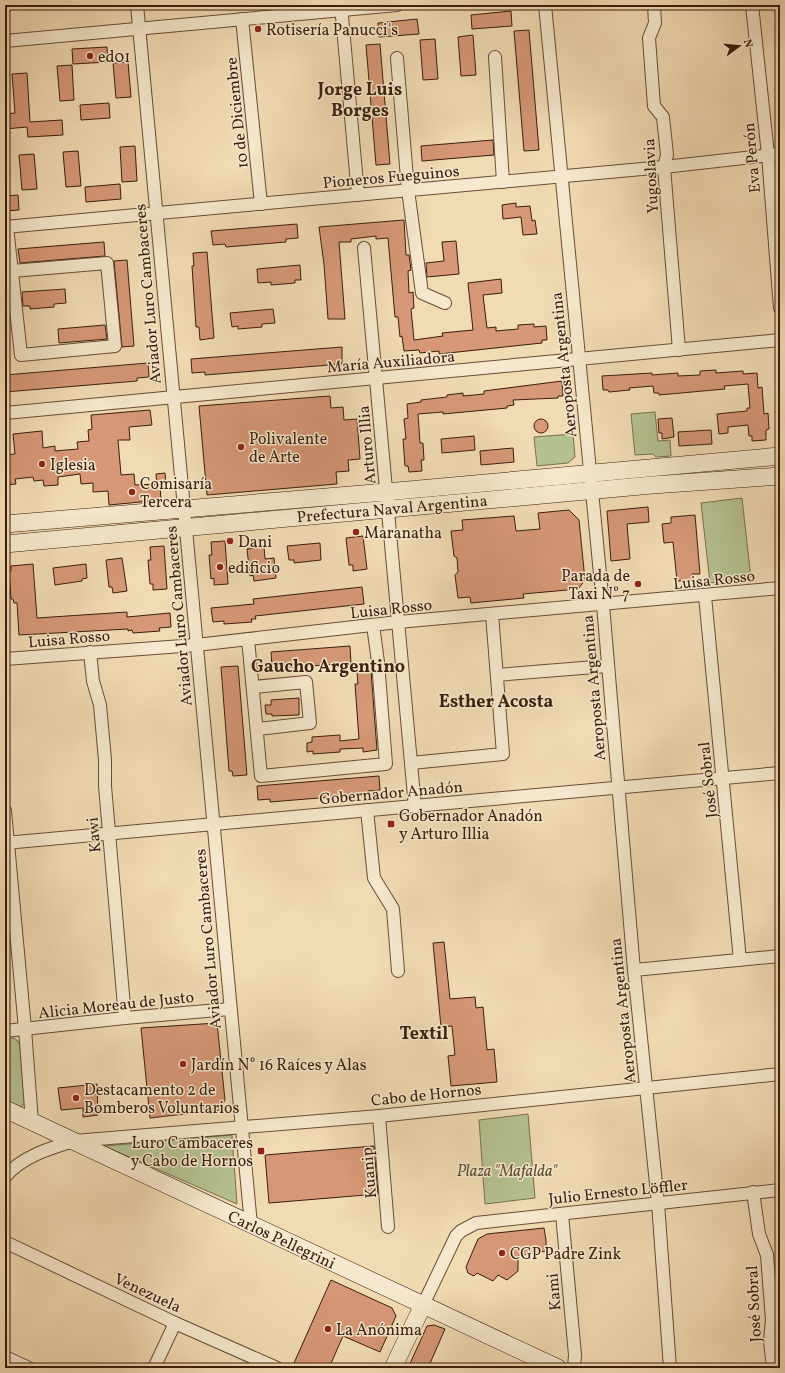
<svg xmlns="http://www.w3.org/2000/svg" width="785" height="1373" font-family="Vollkorn,serif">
<rect width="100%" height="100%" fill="#f1dbb3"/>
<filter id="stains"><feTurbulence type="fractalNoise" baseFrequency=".005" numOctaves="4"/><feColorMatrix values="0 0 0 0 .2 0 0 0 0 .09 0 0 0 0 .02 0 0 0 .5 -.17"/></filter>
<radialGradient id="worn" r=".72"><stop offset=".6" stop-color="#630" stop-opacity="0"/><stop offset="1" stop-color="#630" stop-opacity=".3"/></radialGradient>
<g fill="#b5c190" stroke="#786f4e">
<path d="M655,412L658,441L670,440L671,456L656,457L653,454L635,455L631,414Z"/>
<path d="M573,434L575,457L568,463L537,466L534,437Z"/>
<path d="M742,498L751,578L710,583L701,503Z"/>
<path d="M14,1038L18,1041L20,1046L25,1102L20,1109L5,1103V1039Z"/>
<path d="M528,1114L535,1198L485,1204L479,1120Z"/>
<path d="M232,1135L237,1204L104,1146Z"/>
</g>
<g fill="#d69876" stroke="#3a1d0c">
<path d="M511,11L512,26L472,29L471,15Z"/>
<path d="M417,19L419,34L379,37L378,23Z"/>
<path d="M529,30L539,150L524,151L514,31Z"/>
<path d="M473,35L476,75L461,76L458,37Z"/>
<path d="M435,39L438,79L423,80L420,40Z"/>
<path d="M380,44L390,164L376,165L366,45Z"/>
<path d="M107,47L108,62L73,64L72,49Z"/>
<path d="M128,62L131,97L116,98L113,63Z"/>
<path d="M72,65L74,100L60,101L57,66Z"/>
<path d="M27,73L30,122L62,120L63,135L28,137L27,127L5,129V114L15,113L12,74Z"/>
<path d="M109,103L110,118L81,120L80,105Z"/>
<path d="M493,140L494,155L422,161L421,146Z"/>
<path d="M135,146L137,181L122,182L120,147Z"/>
<path d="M78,151L81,186L66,187L63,152Z"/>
<path d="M34,154L37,189L22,190L19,155Z"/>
<path d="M120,184L121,199L86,202L85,187Z"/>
<path d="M18,195L19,210L5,211V196Z"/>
<path d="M516,203V207L530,206L532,221L535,220L537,234L523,235L521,217L503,219L502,205Z"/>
<path d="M404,220L406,255H409L411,270L408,271L409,293L413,292L414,308L411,309L414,340L443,336L442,333L473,330L468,283L501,279L502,293L483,295L487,328L496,327V331L518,329V325L534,324V327L546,326L547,340H542V343L439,354V351L420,353L419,350L404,351L402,336L400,337L398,317H395L388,238L376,239V236L351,239V242H339L345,319H328L324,264L319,227Z"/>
<path d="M297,224L298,238L286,239V242L226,247L225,244L213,245L211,231Z"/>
<path d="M456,241L459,274L427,277L426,263L444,261L442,242Z"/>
<path d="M104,242L105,256L20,263L18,249Z"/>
<path d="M207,252L214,338L200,340L199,327H196L192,266H194L193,253Z"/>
<path d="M127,260L134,346L122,347L114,261Z"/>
<path d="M300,265L301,280H295V283L271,285V282L258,283L257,269Z"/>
<path d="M65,289L66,303L54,304V307L30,309V306H23L22,292Z"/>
<path d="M273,309L275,323L262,324V327L238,329V326L232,327L230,313Z"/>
<path d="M105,325L107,339L59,343L58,329Z"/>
<path d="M342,347V364L205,375V372L192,373L191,359Z"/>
<path d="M148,363L149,377L137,378V381L5,392V375Z"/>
<path d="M716,370V373L743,371V374L757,373L758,388L762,387L764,414L768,413L769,429L766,430V440L752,441V436H749L748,425L728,427V433L719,434L717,414L747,411V408H750L748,384L724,386L725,389L659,395V393H654L653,386L629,388L630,390L609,392L608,390H603L602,376L652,373V375L678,373V376L700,375V371Z"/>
<path d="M562,381L563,396H558V398L513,400L514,405L507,406V408L443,414V412L418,414L420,443H423L424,460H421L422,471L409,472L408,466H405L403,439H406L404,419L408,418L407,404L421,402V400L447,397V395L463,393V396L484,394V391Z"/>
<path d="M330,396L331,408L343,407L344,420L357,419L360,459L348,460L349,471L336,472L337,484L207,495L199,406Z"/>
<path d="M150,410L152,425L129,427L130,440H118L121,475L134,474L135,485L157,484L156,474L165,473L166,484L160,485L161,500L109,505L108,491L93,492V483L81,484L80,474L58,477V485L44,486L43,480L34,481L33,477L15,479L16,484L5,485V455L15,454L13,434L42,431L43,448L55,446V451L78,449L77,442L89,441L88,430L92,429L91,415Z"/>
<path d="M672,418L674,437L662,439V433H659L658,419Z"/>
<circle cx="541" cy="426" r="7"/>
<path d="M711,430L712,444L679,446L678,432Z"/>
<path d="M474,436L475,450L442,453L441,439Z"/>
<path d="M513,448L514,462L481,465L480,451Z"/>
<path d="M648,507L649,522L627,524L630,559L611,561L607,511Z"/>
<path d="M569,510L579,520L585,580L578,589L523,594L524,598L471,603L470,597L458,598L455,575L458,572L457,558L454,556L451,531L463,530L462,520L514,516L516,531L540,529L538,513Z"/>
<path d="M695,515L700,574H692V580L677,581L673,542L664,543L662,524L671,523V517Z"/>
<path d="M363,536L367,569L353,571V565H349L346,538Z"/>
<path d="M225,541L228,584L214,585V578L211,579L209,555H212L211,542Z"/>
<path d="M320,543L321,560L294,563V560H289L287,546Z"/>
<path d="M164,546L167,589L153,590V584H150L148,560H151L150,547Z"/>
<path d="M264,547L265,559L274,558L276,578L254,581L253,575L250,576L247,549Z"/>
<path d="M122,558L127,591L113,593L112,587H109L106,560Z"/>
<path d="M33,564L37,618L127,612V617L170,613L171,627L159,628L160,631L133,633L132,630L128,631V629L19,635L17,603H14L13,599H11L9,572L11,571V566Z"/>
<path d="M86,564L87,578L82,579V581L55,585L53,568Z"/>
<path d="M362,587L364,604L255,616L256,619H251L252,622L224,624V621L213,622L211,608L254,604L253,599Z"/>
<path d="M350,646L351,663L284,668L283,665L272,666L271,652Z"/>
<path d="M238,666L247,775L233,776L232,771H229L221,667Z"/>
<path d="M371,671L377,750L363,752V748L340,749V752L313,754V751L307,752V743L312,742V737L340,735V741L359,739L355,684H358L357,672Z"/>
<path d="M299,698V715L272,716V714H266L265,705H271V700Z"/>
<path d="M379,776L380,790L368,791V794L270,802V799L258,800L257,786Z"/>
<path d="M444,942L450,999L475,997L476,1008L483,1007L487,1050L494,1049L497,1082L451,1086L448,1056L455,1055L452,1026L441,1027L433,943Z"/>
<path d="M217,1023L225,1100L219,1110L150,1118L141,1028Z"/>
<path d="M97,1084L98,1115L83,1117V1108L61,1110L58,1088Z"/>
<path d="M374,1146L378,1194L269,1203L265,1155Z"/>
<path d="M544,1228L546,1240V1251L518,1256V1271L507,1280L498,1275L493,1281L477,1273L474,1276L468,1273L466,1267L478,1239L487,1234Z"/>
<path d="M331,1280L392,1308L396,1316L380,1352L343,1336L329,1368H306L294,1363Z"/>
<path d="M434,1325L445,1329L428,1368H408L427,1326Z"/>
</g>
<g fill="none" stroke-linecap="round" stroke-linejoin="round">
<defs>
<g id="street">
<path d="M137,5L251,1225"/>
<path d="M341,5L358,195"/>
<path d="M545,5L603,605L634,970L658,1203L670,1368"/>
<path d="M654,5L655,23L649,38L654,106L663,117L667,155L664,167L679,350"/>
<path d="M752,5L768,155L780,308"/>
<path d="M242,19L261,204"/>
<path d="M5,41L397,5"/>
<path d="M495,57L503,182"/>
<path d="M397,58L408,190L422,293L445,303"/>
<path d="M5,227L664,167L780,154"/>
<path d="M7,227L21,355L115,346L107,263L12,271"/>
<path d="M364,248L415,807"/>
<path d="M5,413L780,340"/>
<path d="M705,596L740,960"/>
<path d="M248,639L261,776L386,764L378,662L373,625"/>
<path d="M90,652L93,681L100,705L105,760V786L125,1018"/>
<path d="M5,659L196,645L398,622L780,588"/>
<path d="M497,675L607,666"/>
<path d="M253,687L306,682L310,723L258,729"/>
<path d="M411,763L503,754L492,614"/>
<path d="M367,810L374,878L393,909L398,971"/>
<path d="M5,811L25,1029L32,1122"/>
<path d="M5,843L780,773"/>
<path d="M634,970L780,956"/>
<path d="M5,1031L125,1018L230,1009"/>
<path d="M379,1116L388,1227"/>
<path d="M5,1177C21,1157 50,1148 74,1141L379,1116L780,1074"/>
<path d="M753,1192L759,1234L767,1255L772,1320L770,1340L773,1368"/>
<path d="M562,1214L575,1355L574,1368"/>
<path d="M5,1242L175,1323L277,1368"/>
<path d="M423,1305L456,1236L461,1231L476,1223L780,1190"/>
<path d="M5,1357L29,1368"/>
<path d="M154,1368L175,1323"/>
</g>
<g id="secondary">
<path d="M5,524L386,492L780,456"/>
<path d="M5,544L652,485L780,476"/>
<path d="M5,1109L558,1368"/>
<path d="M393,1368L423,1305"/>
</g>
</defs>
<use href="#street" stroke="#684c36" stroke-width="14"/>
<use href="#secondary" stroke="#3a1d0c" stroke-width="18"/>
<use href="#street" stroke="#f6e8ce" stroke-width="12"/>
<use href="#secondary" stroke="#f6e8ce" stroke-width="17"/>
</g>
<g fill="#8f2418" stroke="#f6e8ce" stroke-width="1.5">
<circle cx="258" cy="29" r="4"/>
<circle cx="90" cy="56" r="4"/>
<circle cx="241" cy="447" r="4"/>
<circle cx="42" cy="464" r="4"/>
<circle cx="132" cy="492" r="4"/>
<circle cx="356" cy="532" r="4"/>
<circle cx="230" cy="541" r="4"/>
<circle cx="220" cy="567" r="4"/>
<circle cx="638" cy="584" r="4"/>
<rect x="387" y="820" width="8" height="8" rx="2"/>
<circle cx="183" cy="1064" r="4"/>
<circle cx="76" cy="1098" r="4"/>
<rect x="257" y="1147" width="8" height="8" rx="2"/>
<circle cx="502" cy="1253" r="4"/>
<circle cx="328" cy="1329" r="4"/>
</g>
<g text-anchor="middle" stroke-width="3" stroke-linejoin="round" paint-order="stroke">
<g font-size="16" fill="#3a1d0c" stroke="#f6e8ce" text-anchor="start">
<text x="266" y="35">Rotisería Panucci's</text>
<text x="98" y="62">ed01</text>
<text x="249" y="444">Polivalente<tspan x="249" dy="18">de Arte</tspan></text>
<text x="50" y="470">Iglesia</text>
<text x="140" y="489">Comisaría<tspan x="140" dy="18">Tercera</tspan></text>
<text x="364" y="538">Maranatha</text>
<text x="238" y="547">Dani</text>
<text x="228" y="573">edificio</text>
<text x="630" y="581" text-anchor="end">Parada de<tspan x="630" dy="18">Taxi N° 7</tspan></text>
<text x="399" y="821">Gobernador Anadón<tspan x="399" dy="18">y Arturo Illia</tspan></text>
<text x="191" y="1070">Jardín N° 16 Raíces y Alas</text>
<text x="84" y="1095">Destacamento 2 de<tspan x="84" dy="18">Bomberos Voluntarios</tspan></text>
<text x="253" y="1148" text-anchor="end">Luro Cambaceres<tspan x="253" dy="18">y Cabo de Hornos</tspan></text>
<text x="510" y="1259">CGP Padre Zink</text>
<text x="336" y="1335">La Anónima</text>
</g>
<g font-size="16" fill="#3a1d0c" stroke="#f6e8ce">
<text transform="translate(236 113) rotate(-96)" y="6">10 de Diciembre</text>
<text transform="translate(751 158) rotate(-95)" y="6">Eva Perón</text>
<text transform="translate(391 176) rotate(-5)" y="6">Pioneros Fueguinos</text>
<text transform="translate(650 176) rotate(-93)" y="6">Yugoslavia</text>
<text transform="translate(147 294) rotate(-95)" y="6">Aviador Luro Cambaceres</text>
<text transform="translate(391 361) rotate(-5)" y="6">María Auxiliadora</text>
<text transform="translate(563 365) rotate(-96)" y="6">Aeroposta Argentina</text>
<text transform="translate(366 445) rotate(-95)" y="6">Arturo Illia</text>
<text transform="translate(392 508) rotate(-5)" y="6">Prefectura Naval Argentina</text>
<text transform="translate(714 579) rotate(-6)" y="6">Luisa Rosso</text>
<text transform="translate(391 608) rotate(-6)" y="6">Luisa Rosso</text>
<text transform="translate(178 616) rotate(-95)" y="6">Aviador Luro Cambaceres</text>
<text transform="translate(69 638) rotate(-5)" y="6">Luisa Rosso</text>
<text transform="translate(593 688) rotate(-95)" y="6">Aeroposta Argentina</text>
<text transform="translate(707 780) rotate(-96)" y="6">José Sobral</text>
<text transform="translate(391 792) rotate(-5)" y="6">Gobernador Anadón</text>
<text transform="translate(93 835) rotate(-95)" y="6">Kawi</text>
<text transform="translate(207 939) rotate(-95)" y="6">Aviador Luro Cambaceres</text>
<text transform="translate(116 1004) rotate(-6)" y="6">Alicia Moreau de Justo</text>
<text transform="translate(622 1011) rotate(-96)" y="6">Aeroposta Argentina</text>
<text transform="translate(426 1094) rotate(-6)" y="6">Cabo de Hornos</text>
<text transform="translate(368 1173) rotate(-95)" y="6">Kuanip</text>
<text transform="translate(618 1191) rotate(-6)" y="6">Julio Ernesto Löffler</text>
<text transform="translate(282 1239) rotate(25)" y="6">Carlos Pellegrini</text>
<text transform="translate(148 1292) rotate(25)" y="6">Venezuela</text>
<text transform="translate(553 1292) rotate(-95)" y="6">Kami</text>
<text transform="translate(753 1304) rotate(-93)" y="6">José Sobral</text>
</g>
<g font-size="16" font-style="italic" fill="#5f4e34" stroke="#f6e8ce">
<text x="507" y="1176">Plaza "Mafalda"</text>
</g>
<g font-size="18" font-weight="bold" fill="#3a1d0c" stroke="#f6e8ce">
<text x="360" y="95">Jorge Luis<tspan x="360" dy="21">Borges</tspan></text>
<text x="328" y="672">Gaucho Argentino</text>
<text x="496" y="707">Esther Acosta</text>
<text x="424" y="1039">Textil</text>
</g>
</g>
<rect width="785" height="1373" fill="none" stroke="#f1dbb3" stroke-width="20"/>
<rect x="6" y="6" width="773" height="1361" fill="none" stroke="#3a1d0c" stroke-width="2"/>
<rect x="10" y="10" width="765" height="1353" fill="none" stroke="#3a1d0c"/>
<g transform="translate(739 46) rotate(74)" stroke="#f6e8ce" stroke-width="3" paint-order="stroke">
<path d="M0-3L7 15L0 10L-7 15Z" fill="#3a1d0c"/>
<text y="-6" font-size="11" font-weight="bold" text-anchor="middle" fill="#3a1d0c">N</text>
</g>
<rect width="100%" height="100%" filter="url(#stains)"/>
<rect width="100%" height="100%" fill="url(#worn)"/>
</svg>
